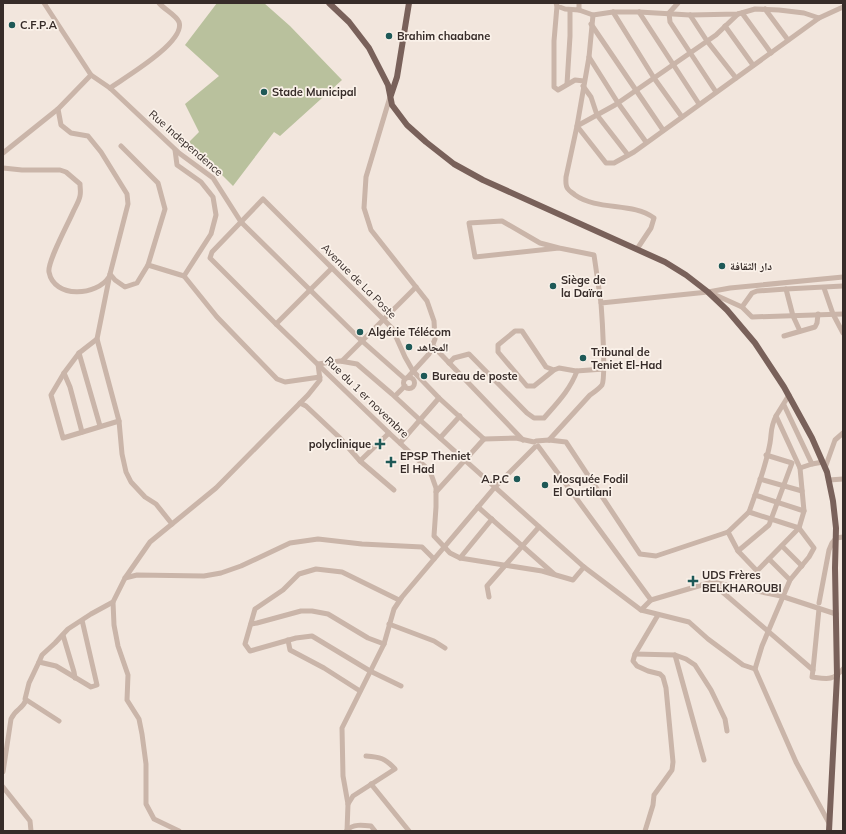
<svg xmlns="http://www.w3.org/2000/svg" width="846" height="834" font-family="Mulish,'Noto Naskh Arabic',sans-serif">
<rect width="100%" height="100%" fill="#f2e6dd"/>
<path fill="#b9c19d" d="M217,3H264L290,26L342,80L280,136L274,132L233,186L189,142L199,132L185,104L219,76L185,45Z"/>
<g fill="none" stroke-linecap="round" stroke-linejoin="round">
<g stroke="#cab5a9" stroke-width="5">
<path d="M44,3L91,75L110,88L179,153L213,178L241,222L362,341L405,379"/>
<path d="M556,3L557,6L565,9L579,10V3"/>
<path d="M678,3L669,13L670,22L716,92"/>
<path d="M557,6L554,41V87L558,90L575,80L584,81"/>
<path d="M765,9L788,40"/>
<path d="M579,10L593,15"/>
<path d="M613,12L654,78L682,117"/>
<path d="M639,12L699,104"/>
<path d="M742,13L771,53"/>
<path d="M738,14L716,35L615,105L577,126L606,163H614L634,152L819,18"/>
<path d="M690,15L707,41L736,78"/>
<path d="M591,24L663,130"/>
<path d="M725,26L753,65"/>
<path d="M589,57L618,103L646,142"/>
<path d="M567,84L570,36V10"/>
<path d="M583,86L591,97L597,115L628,155"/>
<path d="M110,88C124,78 186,42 179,22C176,15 165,10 159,3"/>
<path d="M390,97L366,177L364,208L371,230L427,301L434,321L435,339L429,354L408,377"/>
<path d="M58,109L61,125L71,133L88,136L101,152L127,194L128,204L110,274L115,280L125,287L137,283L148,265L165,209L158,183L121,146"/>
<path d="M175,150L177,165L201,182L213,197L216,215L211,234L184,276L217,317L277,379L285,382L320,377"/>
<path d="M3,153L58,109L91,75"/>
<path d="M3,168L22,170H60L66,172L80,184C80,188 81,192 80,196C79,201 76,206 74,210C69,222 47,262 49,272C54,299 97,296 109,277"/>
<path d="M559,248L540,243L502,221L469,223L475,257L559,248L594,255L601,303"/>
<path d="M637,249L651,228L654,218C633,202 598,211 575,195C573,193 569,191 568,189C565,186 566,181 566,177L577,126L589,57L593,15L613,12H639L690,15L738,14L755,9L779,10L804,13L819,18L843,7"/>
<path d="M148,265L184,276"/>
<path d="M110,274L97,339L119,421L122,454L126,472L131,482L145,497L156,504L172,524"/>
<path d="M824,288L833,314L843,333"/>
<path d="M786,289L793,316L800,331"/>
<path d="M711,293L742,307L752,317L843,314"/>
<path d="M742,307L752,293L757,291L786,289L843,286"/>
<path d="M276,324L332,268"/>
<path d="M784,336L815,327L817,323L818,314"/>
<path d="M97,339L79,353L64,373L51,395L63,438L119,421"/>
<path d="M432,345L523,440"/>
<path d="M79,353L100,426"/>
<path d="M342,361L416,287"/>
<path d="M449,363L454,358L469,354L527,413L534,418H544C557,403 570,390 577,371"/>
<path d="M554,370L534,386H527L498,352V345L515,331H522L546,367L554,370L559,368L576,371L604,369"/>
<path d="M64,373L70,387L82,432"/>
<circle cx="409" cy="383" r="5.5"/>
<path d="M395,396L405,386"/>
<path d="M300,403L306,406L339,437L360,461L394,490"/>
<path d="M784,405L812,464L823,462"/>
<path d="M440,438L460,416"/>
<path d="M549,440L590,395C594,392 599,389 602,385C606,377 602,316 601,303L708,292L730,288L843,277"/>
<path d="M536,441L549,440L566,442L640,554L656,556L728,532L749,512L799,528L814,548L809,557L790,580L762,646L755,669L743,665L708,639L689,622L641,610"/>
<path d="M534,442L516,438L484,439L439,398L413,371L405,357L392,328L263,199L212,252L210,258L276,324L389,433L430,471L436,488V507L434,536L450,553L460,558L542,571L573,580L584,567"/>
<path d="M400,443L439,398"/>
<path d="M538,446L651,600"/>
<path d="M360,461L389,433"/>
<path d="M800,468L812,464"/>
<path d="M825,468L835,440L843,433"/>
<path d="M760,479L802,491"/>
<path d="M829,480L843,479"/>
<path d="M436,492L484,439"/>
<path d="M755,495L804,511"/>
<path d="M478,507L554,574"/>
<path d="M749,512C757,490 766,466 770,443C772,432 770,428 776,416"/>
<path d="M728,532L738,551L757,571L799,528L804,511L800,468L776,416L789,395"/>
<path d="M782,546L802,566"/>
<path d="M738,551L769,525L792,463L766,455"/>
<path d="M460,558L492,519"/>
<path d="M769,559L790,580"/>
<path d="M125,578L137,575L204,576L221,573L241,566L290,543L318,539L362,544L422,547L434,559"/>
<path d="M712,583L813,670L819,609"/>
<path d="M489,597L487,586L539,527"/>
<path d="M399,600L342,572L316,569L299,574L283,590L255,609L245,644L250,651L296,638L312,636L370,671L401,686"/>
<path d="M113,602L114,625L118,646L128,675L127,700L139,719L142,734L146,764V804L154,819L179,831"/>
<path d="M819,603L829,550L832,543L836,538L843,537"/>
<path d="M82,620L97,685L91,687L56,666L39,662L42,655L55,643L68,629L91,614L113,602L125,578L150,542L216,488L308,395L320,380L318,364L340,361L357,364L392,394L420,420L584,567L641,610L651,600L712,582L781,596L836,614"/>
<path d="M251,624L257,623L301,611H312L328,614L368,638L384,644"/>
<path d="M389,624L434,641L445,648"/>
<path d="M63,635L74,672L75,678"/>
<path d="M288,640L290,650L324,668L360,691"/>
<path d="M635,654L675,655L686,659L695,665L711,690L725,719L727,731"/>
<path d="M675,655L704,760"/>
<path d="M39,662L29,683L25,699L59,721"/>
<path d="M755,669L796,762L829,823"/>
<path d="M813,670L812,677C827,679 833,681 843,669"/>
<path d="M3,772L11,719C16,708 22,710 26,700"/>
<path d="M371,784L409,831"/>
<path d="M3,787L30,821L31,831"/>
<path d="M348,804L353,796L395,769C385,758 380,757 366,756"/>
<path d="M347,830C353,824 362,825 371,826L375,831"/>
<path d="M347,831L348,804L343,776L342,728L384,644L394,609L402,597L495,487L535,447"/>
<path d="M645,831L653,805L654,795L672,770L673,762L666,688L663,677L660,674L648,671L637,666L633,661L635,654L658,615"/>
</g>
<g stroke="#79615a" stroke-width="6">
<path d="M329,3L349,22L369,48L388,85L392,105L407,125L426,142L454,164L483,180L665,262L686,275L708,292L727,310L755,343L784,387L812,438L827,472L833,501L836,528L835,568L837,676L829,831"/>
<path d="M391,95L397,77L409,3"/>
</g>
</g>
<g fill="#1e5957" stroke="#faf1e9" stroke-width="1.5">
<circle cx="12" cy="25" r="4"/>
<circle cx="389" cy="36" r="4"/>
<circle cx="264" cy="92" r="4"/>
<circle cx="722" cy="266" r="4"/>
<circle cx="553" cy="286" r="4"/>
<circle cx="360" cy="332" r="4"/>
<circle cx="409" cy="347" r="4"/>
<circle cx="583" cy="358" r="4"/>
<circle cx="424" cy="376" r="4"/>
<path d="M378 438h4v4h4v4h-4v4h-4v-4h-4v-4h4z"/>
<path d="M389 456h4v4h4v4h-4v4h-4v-4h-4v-4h4z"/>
<circle cx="517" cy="479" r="4"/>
<circle cx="545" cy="485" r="4"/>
<path d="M691 575h4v4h4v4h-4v4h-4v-4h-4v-4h4z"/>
</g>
<g text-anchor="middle" stroke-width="3.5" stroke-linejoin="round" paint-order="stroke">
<g font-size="11" font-weight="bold" fill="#372c29" stroke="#faf1e9" text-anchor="start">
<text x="20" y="29">C.F.P.A</text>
<text x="397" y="40">Brahim chaabane</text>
<text x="272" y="96">Stade Municipal</text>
<text x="730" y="270">دار الثقافة</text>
<text x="561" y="284">Siège de<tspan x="561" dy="13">la Daïra</tspan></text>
<text x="368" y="336">Algérie Télécom</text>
<text x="417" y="351">المجاهد</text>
<text x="591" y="356">Tribunal de<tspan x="591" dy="13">Teniet El-Had</tspan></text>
<text x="432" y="380">Bureau de poste</text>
<text x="371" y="448" text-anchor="end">polyclinique</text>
<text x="400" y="460">EPSP Theniet<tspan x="400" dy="13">El Had</tspan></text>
<text x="509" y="483" text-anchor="end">A.P.C</text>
<text x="553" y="483">Mosquée Fodil<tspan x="553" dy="13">El Ourtilani</tspan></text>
<text x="702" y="579">UDS Frères<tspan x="702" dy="13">BELKHAROUBI</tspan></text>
</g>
<g font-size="11" fill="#372c29" stroke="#faf1e9">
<text transform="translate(186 143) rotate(41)" y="4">Rue Independence</text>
<text transform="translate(359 281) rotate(45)" y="4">Avenue de La Poste</text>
<text transform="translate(367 397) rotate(44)" y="4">Rue du 1 er novembre</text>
</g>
</g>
<rect width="846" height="834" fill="none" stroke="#372c29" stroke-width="8"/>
</svg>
